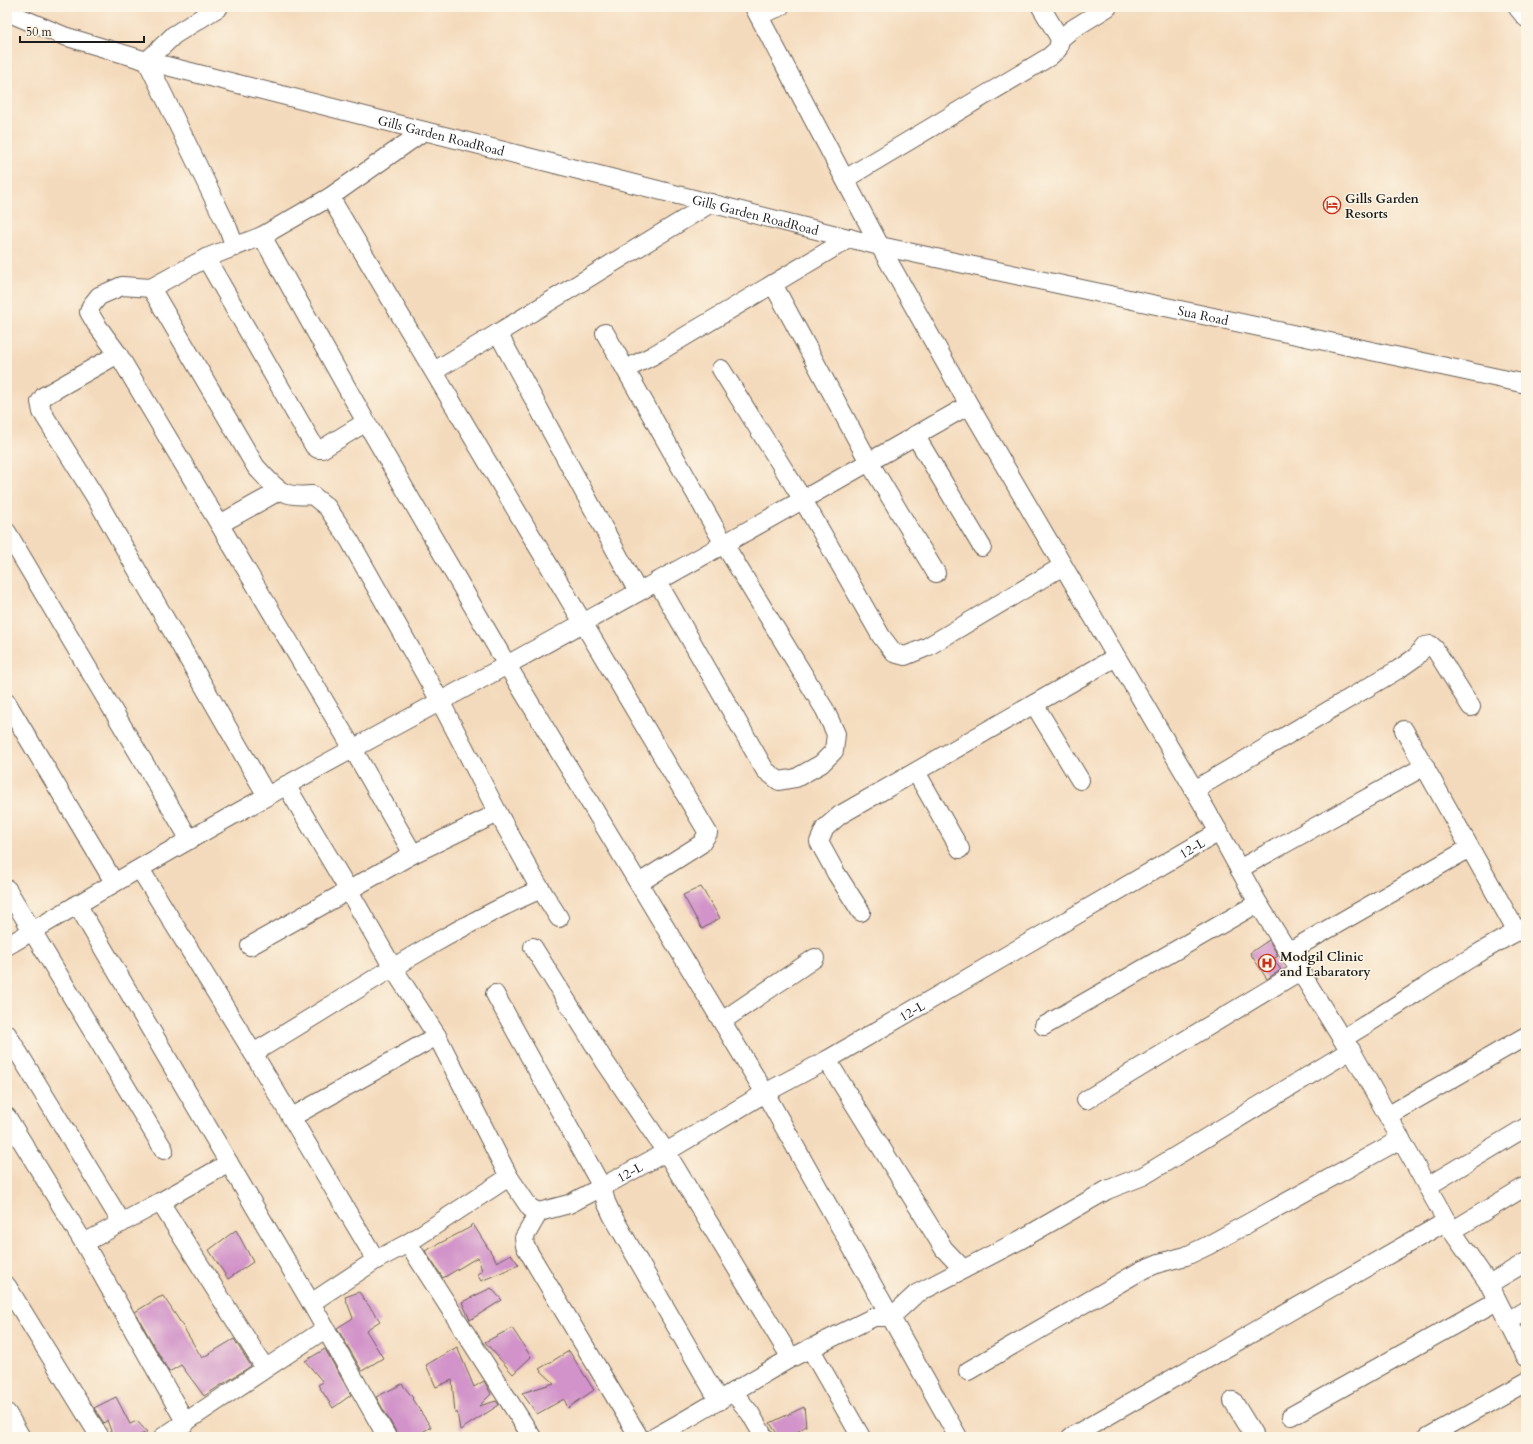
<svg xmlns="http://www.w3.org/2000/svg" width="1533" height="1444" font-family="Cardo,serif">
<rect width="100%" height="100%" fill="#fcf5e5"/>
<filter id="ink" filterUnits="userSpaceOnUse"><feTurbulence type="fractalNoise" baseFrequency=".025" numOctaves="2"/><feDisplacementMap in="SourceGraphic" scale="8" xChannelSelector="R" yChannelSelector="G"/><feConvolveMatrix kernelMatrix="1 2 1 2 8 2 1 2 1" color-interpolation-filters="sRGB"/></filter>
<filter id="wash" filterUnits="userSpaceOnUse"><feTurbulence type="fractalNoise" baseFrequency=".012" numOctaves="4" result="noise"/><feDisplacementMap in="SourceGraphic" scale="16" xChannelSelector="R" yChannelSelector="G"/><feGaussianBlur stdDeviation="0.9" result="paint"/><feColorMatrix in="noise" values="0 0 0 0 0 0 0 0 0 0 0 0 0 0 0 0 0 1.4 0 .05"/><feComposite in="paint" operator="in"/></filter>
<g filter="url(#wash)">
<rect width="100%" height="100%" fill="#f4dabc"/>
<g id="blocks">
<g fill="#d193c9">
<path d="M701,887L720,918L702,929L683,895Z"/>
<path d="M1269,940L1278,956L1273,959L1281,970L1267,979L1250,953Z"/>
<path d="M473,1224L497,1262L511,1254L519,1265L481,1281L477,1274L482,1271L478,1257L443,1278L425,1251L471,1227L470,1226Z"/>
<path d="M236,1230L253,1262L228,1279L209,1250Z"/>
<path d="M491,1288L502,1300L470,1320L462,1302Z"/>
<path d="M359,1292L380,1321L366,1330L383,1358L362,1371L337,1328L353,1318L345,1297Z"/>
<path d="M163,1296L179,1320L202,1358L234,1339L251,1366L204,1396L181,1365L169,1372L135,1312L158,1298Z"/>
<path d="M512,1328L531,1357L513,1374L485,1342Z"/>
<path d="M457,1347L474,1387L484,1381L491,1394L479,1406L496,1401L499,1405L460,1430L457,1412L455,1414L452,1380L436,1387L426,1365Z"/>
<path d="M325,1349L351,1395L333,1408L318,1385L323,1382L305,1361Z"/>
<path d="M569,1351L594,1390L568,1408L564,1399L537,1414L522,1393L554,1383L539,1369Z"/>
<path d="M402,1384L413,1398L412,1399L431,1427L414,1437H397L396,1432L376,1397Z"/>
<path d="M116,1397L130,1424L137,1421L147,1432L136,1437H110V1435L112,1434L107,1420L104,1423L94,1408Z"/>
<path d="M804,1407L806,1426L790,1437H779L770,1423Z"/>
</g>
</g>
</g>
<g filter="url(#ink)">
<use href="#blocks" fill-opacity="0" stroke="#685e54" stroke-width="1"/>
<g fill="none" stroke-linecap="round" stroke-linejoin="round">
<defs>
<g id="minor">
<path d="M219,7L174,35L147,61L228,228L235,247"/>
<path d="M754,7L880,246L969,405L1219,832L1258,903L1342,1039L1351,1050L1452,1231L1489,1284L1526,1357"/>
<path d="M1041,7L1060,39"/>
<path d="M1517,7L1526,18"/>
<path id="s1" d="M7,12L64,36L147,61L880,246L1526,384"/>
<path d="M759,15L780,7"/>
<path d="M845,179L1049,57L1058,49L1060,39L1071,30L1108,7"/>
<path d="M330,197L708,833L701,844L639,883"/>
<path d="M262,236L330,197L424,131"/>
<path d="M206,258L314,446L318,449H322L366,422"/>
<path d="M773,284L869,462L936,573"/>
<path d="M151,288L256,467C277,489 281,498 312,495L327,507L350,541L440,701L498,813L535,880L559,918"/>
<path d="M498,333L711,203"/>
<path d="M605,333L724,544L825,710L836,734L834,751L821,764L796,778L779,781L765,770L657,581"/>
<path d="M118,354L353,749L413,854"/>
<path d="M626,369L652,356L850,238"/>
<path d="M721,369L803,500L881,636L894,653L905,656L927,647L1063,566"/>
<path d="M434,371L498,333L638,592"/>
<path d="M915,435L982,547"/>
<path d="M220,524L279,491"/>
<path d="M7,532L190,840"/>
<path d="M7,703L114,882"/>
<path d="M1034,704L1080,780"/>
<path d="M1404,730L1517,932"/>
<path d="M916,772L960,849"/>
<path d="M1194,790L1399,669L1416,657L1425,646L1431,645L1435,649L1471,707"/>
<path d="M267,796L94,495L42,412L40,402L44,396L118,354L96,324L89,312L91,306L99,296L122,286L151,288L206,258L262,236L366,422L507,665L765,1093L958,1437"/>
<path d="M140,869L253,1053L376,1260"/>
<path d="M1239,869L1425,766"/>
<path d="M7,889L164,1150"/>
<path d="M77,904L311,1303L376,1260L408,1243L509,1177L437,1036L393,968L349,891L286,785"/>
<path d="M861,912L836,873L819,842L825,828L840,815L1116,657"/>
<path d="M7,946C95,894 182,843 271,794C349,750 427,709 505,666C660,581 815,493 969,405"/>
<path d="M250,946L413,854L498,813"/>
<path d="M533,947L605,1062L666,1152L791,1358L874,1317H891L916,1294L1020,1240L1107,1190L1143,1176L1351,1050"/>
<path d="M1288,952L1470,848"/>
<path d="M495,994L602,1187L606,1202L612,1215L719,1401"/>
<path d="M722,1021L815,958"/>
<path d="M1044,1026L1258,903"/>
<path d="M7,1034L122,1223"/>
<path d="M1342,1039C1404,1003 1462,959 1526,927"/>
<path d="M253,1053C348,997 440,933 541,889"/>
<path d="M827,1060L944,1249L963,1269"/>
<path d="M1086,1100L1300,971"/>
<path d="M1389,1115L1526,1036"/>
<path d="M7,1117L84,1243"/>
<path d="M292,1117L437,1036"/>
<path id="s2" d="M509,1177L530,1208L539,1212L569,1204L602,1187L666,1152L765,1093L827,1060L1219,832"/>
<path d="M1428,1186L1526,1127"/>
<path d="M160,1202L229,1163"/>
<path d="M539,1212L524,1238L525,1246L639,1437"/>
<path d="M1452,1231L1526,1186"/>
<path d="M408,1243L532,1437"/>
<path d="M1489,1284L1526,1262"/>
<path d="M7,1286L100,1437"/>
<path d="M311,1303L387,1437"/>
<path d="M1508,1321L1526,1310"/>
<path d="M810,1348L861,1437"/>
<path d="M968,1371L1142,1270L1159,1263L1186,1256L1207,1246L1401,1139"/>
<path d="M733,1392L750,1413L764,1437"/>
<path d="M1233,1401L1255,1437"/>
<path d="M7,1413L21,1437"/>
<path d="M1291,1416L1497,1301"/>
<path d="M186,1423L84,1243L160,1202L265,1368"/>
<path d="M163,1437L325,1329"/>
<path d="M655,1437C701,1412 745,1384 791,1358"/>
<path d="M1071,1437L1447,1221"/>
<path d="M1428,1437L1526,1382"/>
</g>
</defs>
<use href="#minor" stroke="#685e54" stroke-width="20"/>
<use href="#minor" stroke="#fff" stroke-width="18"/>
</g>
</g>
<defs>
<symbol id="hotel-ring" viewBox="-11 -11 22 22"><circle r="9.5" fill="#fcf5e5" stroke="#c8321e" stroke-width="1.5"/><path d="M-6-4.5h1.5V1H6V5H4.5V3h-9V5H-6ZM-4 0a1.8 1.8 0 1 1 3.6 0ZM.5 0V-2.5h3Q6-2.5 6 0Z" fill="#c8321e"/></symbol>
<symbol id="hospital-ring" viewBox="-11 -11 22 22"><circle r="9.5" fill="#fcf5e5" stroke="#c8321e" stroke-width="1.5"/><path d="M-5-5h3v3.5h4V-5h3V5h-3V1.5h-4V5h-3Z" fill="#c8321e"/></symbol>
</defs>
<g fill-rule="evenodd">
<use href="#hotel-ring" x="1322" y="195" width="20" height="20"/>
<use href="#hospital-ring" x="1257" y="953" width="20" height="20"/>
</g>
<g text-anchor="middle" stroke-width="3" stroke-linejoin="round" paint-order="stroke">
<g font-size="13" fill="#1c1c1c" stroke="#fcf5e5">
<text dy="5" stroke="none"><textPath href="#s1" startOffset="452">Gills Garden RoadRoad</textPath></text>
<text dy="5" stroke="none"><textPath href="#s1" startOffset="776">Gills Garden RoadRoad</textPath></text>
<text dy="5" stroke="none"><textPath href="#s1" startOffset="1235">Sua Road</textPath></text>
<text dy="5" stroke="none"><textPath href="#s2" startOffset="796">12-L</textPath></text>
<text dy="5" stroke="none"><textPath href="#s2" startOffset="472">12-L</textPath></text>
<text dy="5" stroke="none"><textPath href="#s2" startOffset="147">12-L</textPath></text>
</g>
<g font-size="13" font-weight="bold" fill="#1c1c1c" stroke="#fcf5e5" text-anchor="start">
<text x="1345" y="203">Gills Garden<tspan x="1345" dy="15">Resorts</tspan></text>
<text x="1280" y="961">Modgil Clinic<tspan x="1280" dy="15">and Labaratory</tspan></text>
</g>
</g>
<rect width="1533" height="1444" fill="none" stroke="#fcf5e5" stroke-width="24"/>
<path d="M20 36v6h124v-6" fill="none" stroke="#1c1c1c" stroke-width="2"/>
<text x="26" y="36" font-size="12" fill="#1c1c1c" stroke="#fcf5e5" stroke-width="3" paint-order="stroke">50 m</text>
</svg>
